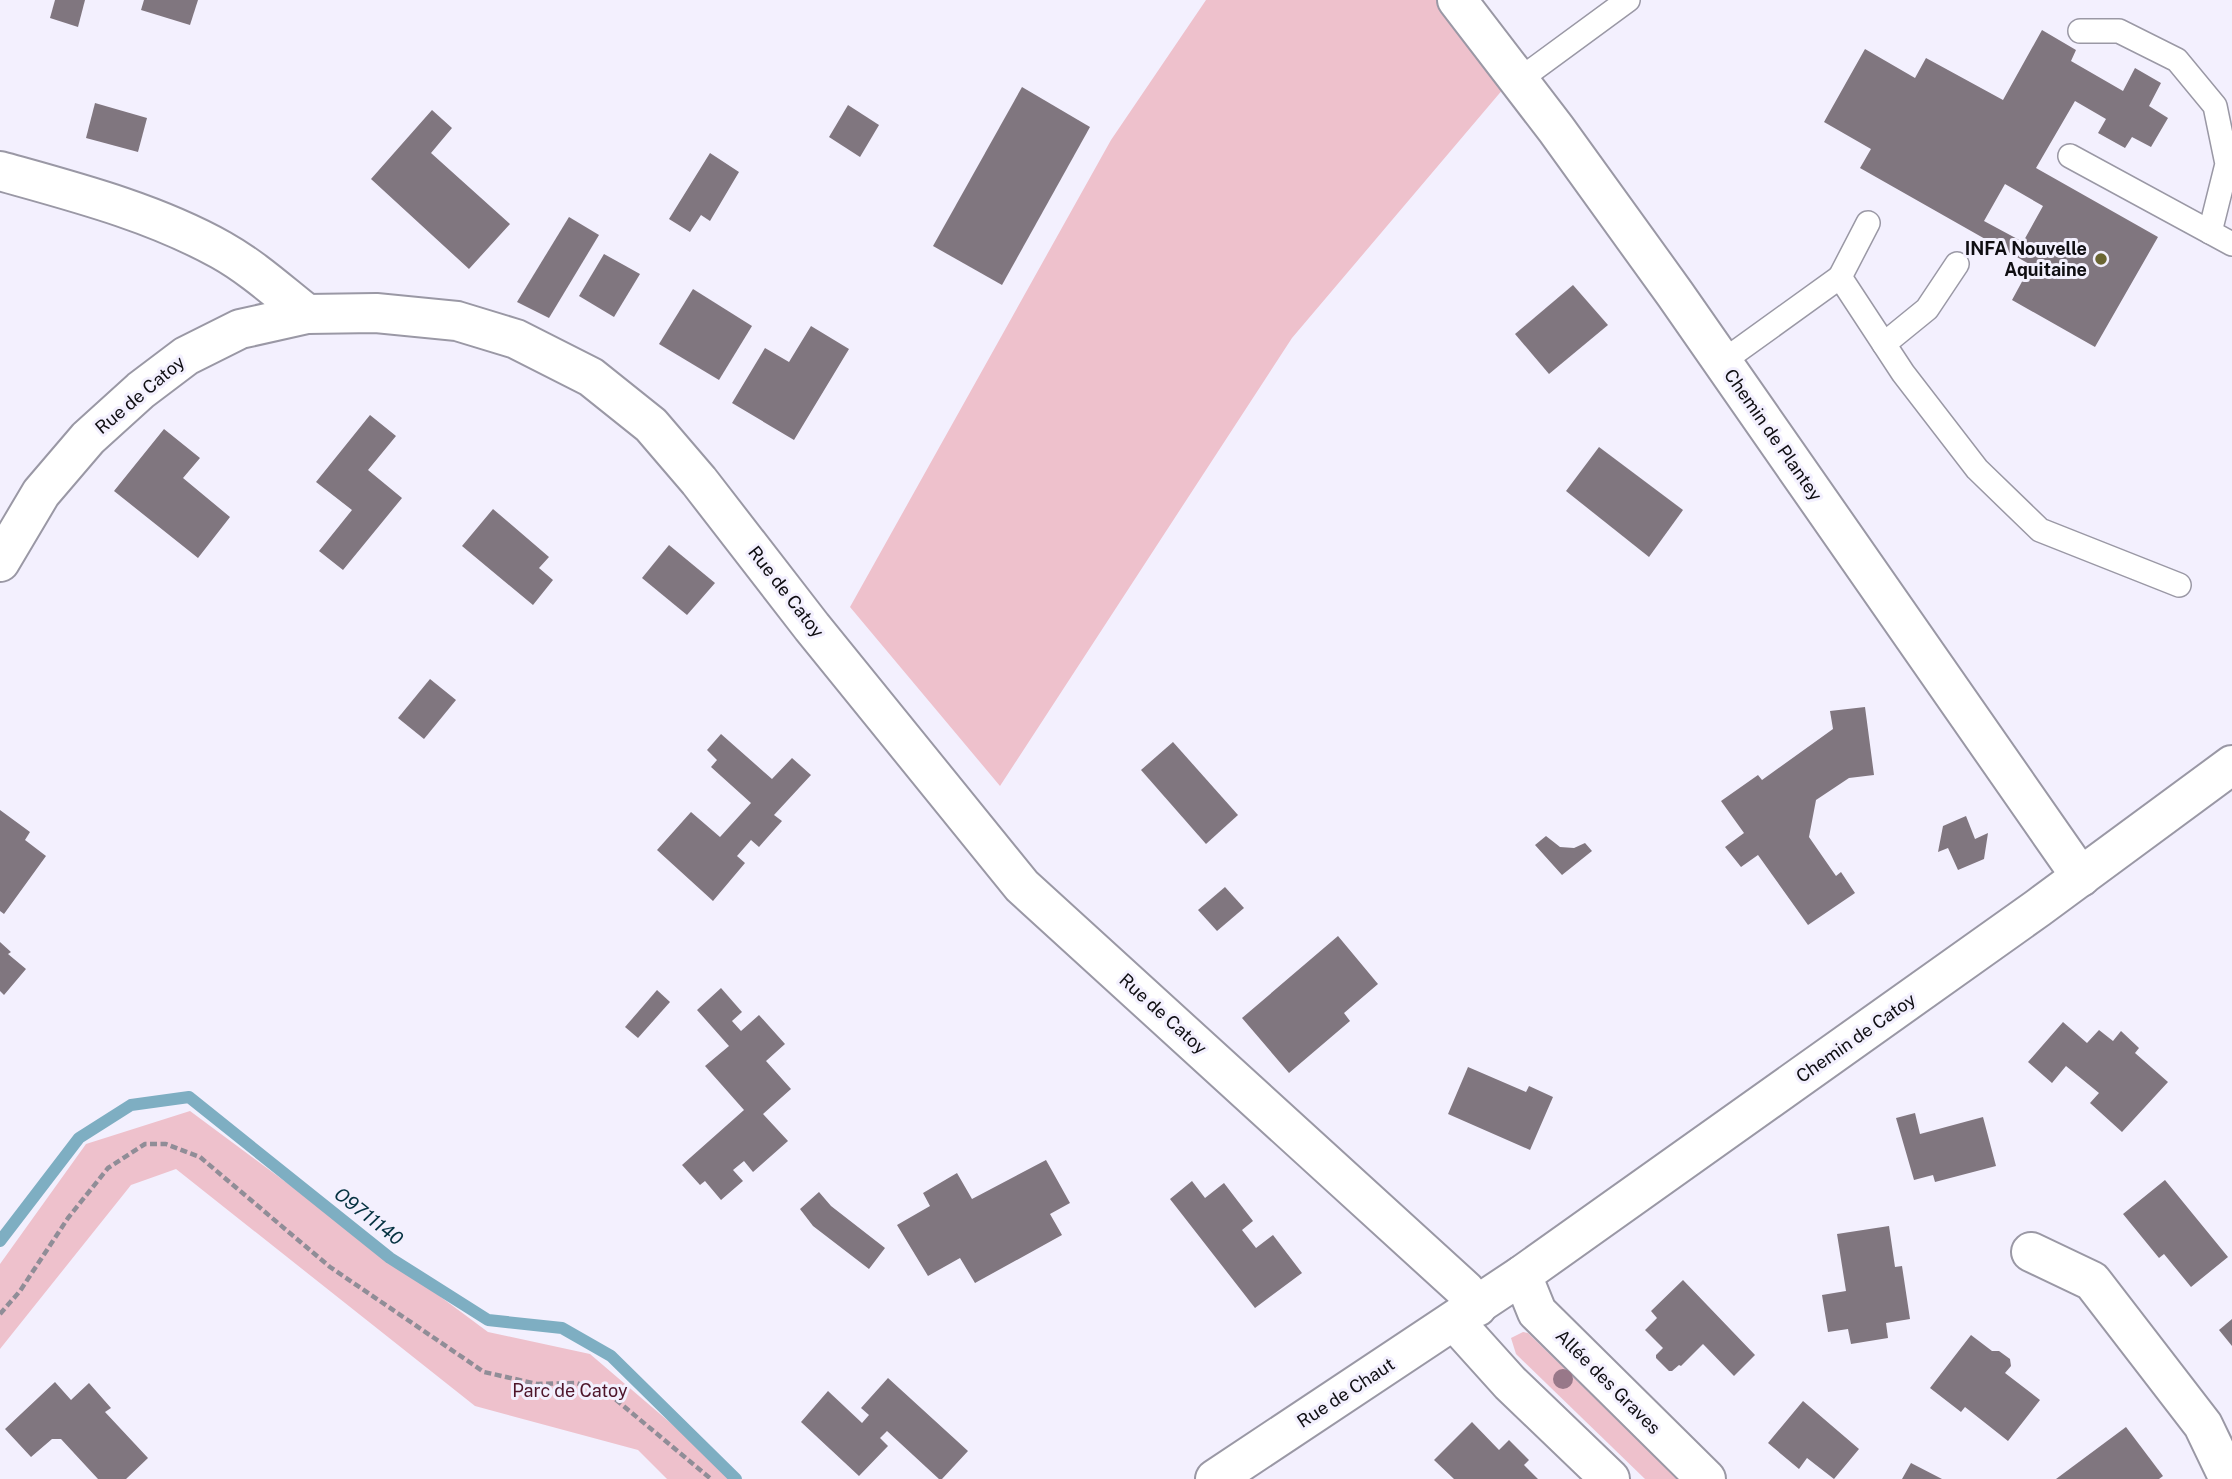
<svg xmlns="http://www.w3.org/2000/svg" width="2232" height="1479" font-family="'Public Sans',sans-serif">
<rect width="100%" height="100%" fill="#f3f0fe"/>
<g fill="#eec1cc">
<path d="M1206,0H1437L1504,88L1292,338L1000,786L850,607L1111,140Z"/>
<path d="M190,1111L488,1332L590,1354L736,1479H667L638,1450L475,1406L176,1169L131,1185L0,1349V1264L86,1144Z"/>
<path d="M1523,1332L1528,1333L1678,1479H1645L1516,1354L1511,1338Z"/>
</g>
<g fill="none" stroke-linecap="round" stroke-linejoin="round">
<path stroke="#7eaec2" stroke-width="12" d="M0,1241L79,1138L131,1105L189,1097L390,1258L488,1320L562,1328L611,1356L736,1479"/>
</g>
<g fill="#80767f" fill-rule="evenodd">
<path d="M55,0H85L78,27L50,18Z"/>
<path d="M144,0H198L190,25L141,10Z"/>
<path d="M2042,30L2076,50L2071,61L2123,91L2135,68L2161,83L2149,106L2168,118L2151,147L2132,137L2125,148L2098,133L2106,119L2075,101L2036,168L2158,237L2095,347L2012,300L2031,265L1860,168L1871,149L1824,122L1865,49L1915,78L1926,58L2003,100ZM2005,184L2043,206L2023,242L1984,221Z"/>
<path d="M1022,87L1090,127L1002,285L933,246Z"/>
<path d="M95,103L147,118L138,152L86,138Z"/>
<path d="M848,105L879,125L860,157L829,137Z"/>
<path d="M432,110L452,128L431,153L510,224L469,269L371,179Z"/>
<path d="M710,153L739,172L710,221L701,215L690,232L669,219Z"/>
<path d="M569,217L599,235L549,318L517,302Z"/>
<path d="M604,254L640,274L614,317L579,296Z"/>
<path d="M1573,285L1608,325L1549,374L1515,334Z"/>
<path d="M693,289L752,326L719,380L659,344Z"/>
<path d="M811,326L849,349L794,440L732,403L765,348L789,362Z"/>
<path d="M370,415L396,436L368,470L402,498L343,570L319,551L352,510L316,482Z"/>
<path d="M164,429L200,458L183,478L230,517L198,558L114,491Z"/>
<path d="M1599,447L1683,510L1649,557L1566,491Z"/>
<path d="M493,509L549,557L539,568L553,580L533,605L462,546Z"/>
<path d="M669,545L715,583L687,615L642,578Z"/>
<path d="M430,679L456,700L424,739L398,718Z"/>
<path d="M1865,707L1874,775L1849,778L1816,800L1809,837L1836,876L1841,872L1855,893L1808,925L1758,855L1741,867L1725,847L1744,833L1721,801L1758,775L1762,780L1833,729L1830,711Z"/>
<path d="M721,734L772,779L792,758L811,775L774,815L782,821L759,847L751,840L737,856L745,863L713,901L657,850L691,812L720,837L751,803L711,767L717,760L707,750Z"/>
<path d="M1173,742L1238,815L1206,844L1141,770Z"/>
<path d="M0,810L30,832L25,840L46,856L4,914L0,911Z"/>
<path d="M1966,816L1975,839L1988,833L1984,859L1958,870L1948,848L1938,852L1943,826Z"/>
<path d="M1546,836L1560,847L1574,848L1585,843L1592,851L1562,875L1535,845Z"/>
<path d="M1225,887L1244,908L1217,931L1198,910Z"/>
<path d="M1338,936L1378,984L1344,1013L1350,1021L1289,1073L1242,1018Z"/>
<path d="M0,942L11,952L8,954L26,969L4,995L0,991Z"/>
<path d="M721,988L742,1012L732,1021L741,1031L759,1015L785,1044L766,1061L791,1089L763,1114L788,1141L753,1172L744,1161L733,1170L743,1181L721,1200L705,1181L700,1185L682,1165L744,1110L705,1066L729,1046L697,1010Z"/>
<path d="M657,990L670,1002L638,1038L625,1027Z"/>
<path d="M2063,1022L2087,1043L2099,1030L2113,1041L2121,1031L2139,1048L2135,1053L2168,1082L2122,1132L2090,1103L2099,1093L2066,1066L2052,1083L2028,1062Z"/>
<path d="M1468,1067L1526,1092L1529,1086L1553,1097L1530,1150L1448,1114Z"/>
<path d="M1915,1113L1920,1134L1983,1117L1996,1166L1935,1182L1933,1175L1914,1180L1896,1118Z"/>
<path d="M1046,1160L1070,1203L1050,1214L1062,1235L975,1283L960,1258L928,1276L897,1225L930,1206L923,1193L957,1173L972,1199Z"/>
<path d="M2165,1180L2228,1257L2191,1287L2164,1254L2159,1258L2123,1214Z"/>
<path d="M1192,1181L1205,1198L1224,1183L1253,1221L1242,1230L1256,1248L1273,1235L1302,1273L1255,1308L1170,1199Z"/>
<path d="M819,1192L831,1206L885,1248L869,1269L813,1226L800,1209Z"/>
<path d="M1889,1226L1895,1267L1902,1266L1910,1319L1886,1323L1888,1338L1851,1344L1848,1329L1828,1332L1822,1295L1846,1291L1837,1234Z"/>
<path d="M1683,1280L1755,1355L1734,1376L1703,1344L1681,1366L1679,1365L1672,1371H1669L1656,1358V1355L1663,1348L1645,1330L1657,1318L1651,1311Z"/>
<path d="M2232,1319V1346L2219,1330Z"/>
<path d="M1971,1335L1992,1351H1999L2010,1359L2011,1366L2005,1373L2040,1400L2008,1441L1965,1407L1961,1412L1930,1388Z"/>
<path d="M888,1378L968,1451L942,1479H939L887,1431L880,1438L888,1446L859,1476L801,1422L828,1391L862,1423L869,1415L861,1408Z"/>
<path d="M55,1382L71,1400L89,1383L111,1408L105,1412L148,1458L126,1479H98L61,1439H52L31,1457L5,1429Z"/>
<path d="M1803,1401L1859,1449L1834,1479L1807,1458L1799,1469L1768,1443Z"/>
<path d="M1472,1422L1499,1450L1509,1440L1529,1460L1524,1465L1538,1479H1454L1434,1460Z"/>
<path d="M2126,1427L2163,1476L2159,1479H2056Z"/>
<path d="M1911,1463L1942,1479H1902Z"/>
</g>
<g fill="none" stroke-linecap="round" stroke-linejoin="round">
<defs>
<g id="service">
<path d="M2080,31H2119L2177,60L2215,106L2227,164L2210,232"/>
<path d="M1519,80L1628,0"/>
<path d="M2070,156L2232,244"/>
<path d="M1840,277L1868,223"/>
<path d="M1884,344L1927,309L1957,264"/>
<path d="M1722,362L1840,277L1903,373L1977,469L2040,530L2179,585"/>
</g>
<g id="minor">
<path d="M1457,0L1556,129L1675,294L2081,877"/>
<path d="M0,171C75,192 153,212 221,250C253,268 279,292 307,314"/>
<path d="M0,562L41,493L88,438L141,390L186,356L240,329L307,314L376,313L457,321L516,339L591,377L651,425L699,481L812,627L1022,886L1465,1290L1477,1307"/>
<path d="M2031,1252L2092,1281L2203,1425L2229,1479"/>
<path d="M1522,1275L1537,1312L1706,1479"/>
<path d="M1455,1322L1510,1383L1610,1479"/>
</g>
<path id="tertiary" d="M1215,1479L1522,1275L2038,908L2232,765"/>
</defs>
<use href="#service" stroke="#9a98a5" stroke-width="26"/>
<use href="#minor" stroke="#9a98a5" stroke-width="42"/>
<use href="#tertiary" stroke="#9a98a5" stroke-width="42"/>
<path stroke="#908d97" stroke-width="4.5" stroke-dasharray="7 3.5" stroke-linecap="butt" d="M0,1314L20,1291L68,1218L108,1168L145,1144H166L200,1157L330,1267L484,1372L537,1384L576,1383L608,1393L711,1479"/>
<use href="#service" stroke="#fff" stroke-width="23"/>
<use href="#minor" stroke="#fff" stroke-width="38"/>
<use href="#tertiary" stroke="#fff" stroke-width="38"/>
</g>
<circle fill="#987889" cx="1563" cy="1379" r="10"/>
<circle fill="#6a6532" stroke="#f3f0fe" stroke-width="2.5" cx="2101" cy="259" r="7"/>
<g text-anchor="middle" stroke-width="6" stroke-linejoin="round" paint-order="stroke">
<g font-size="18" font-weight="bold" fill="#0f0e12" stroke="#f3f0fe" text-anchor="end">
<text x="2087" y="255">INFA Nouvelle<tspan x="2087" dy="21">Aquitaine</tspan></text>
</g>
<g font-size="18" fill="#0f0e12" stroke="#f3f0fe">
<text transform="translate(140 395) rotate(-40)" y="6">Rue de Catoy</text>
<text transform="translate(1773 435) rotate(55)" y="6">Chemin de Plantey</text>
<text transform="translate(786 592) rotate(52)" y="6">Rue de Catoy</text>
<text transform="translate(1163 1014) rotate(42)" y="6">Rue de Catoy</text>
<text transform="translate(1856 1038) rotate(-35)" y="6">Chemin de Catoy</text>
<text transform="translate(1608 1382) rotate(45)" y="6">Allée des Graves</text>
<text transform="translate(1346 1393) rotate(-33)" y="6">Rue de Chaut</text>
</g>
<g font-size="18" fill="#4e152a" stroke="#f3f0fe">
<text x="570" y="1397">Parc de Catoy</text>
</g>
<g font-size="19" font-style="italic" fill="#053241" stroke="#f3f0fe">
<text transform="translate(369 1216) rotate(38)" y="7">O9711140</text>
</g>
</g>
</svg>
